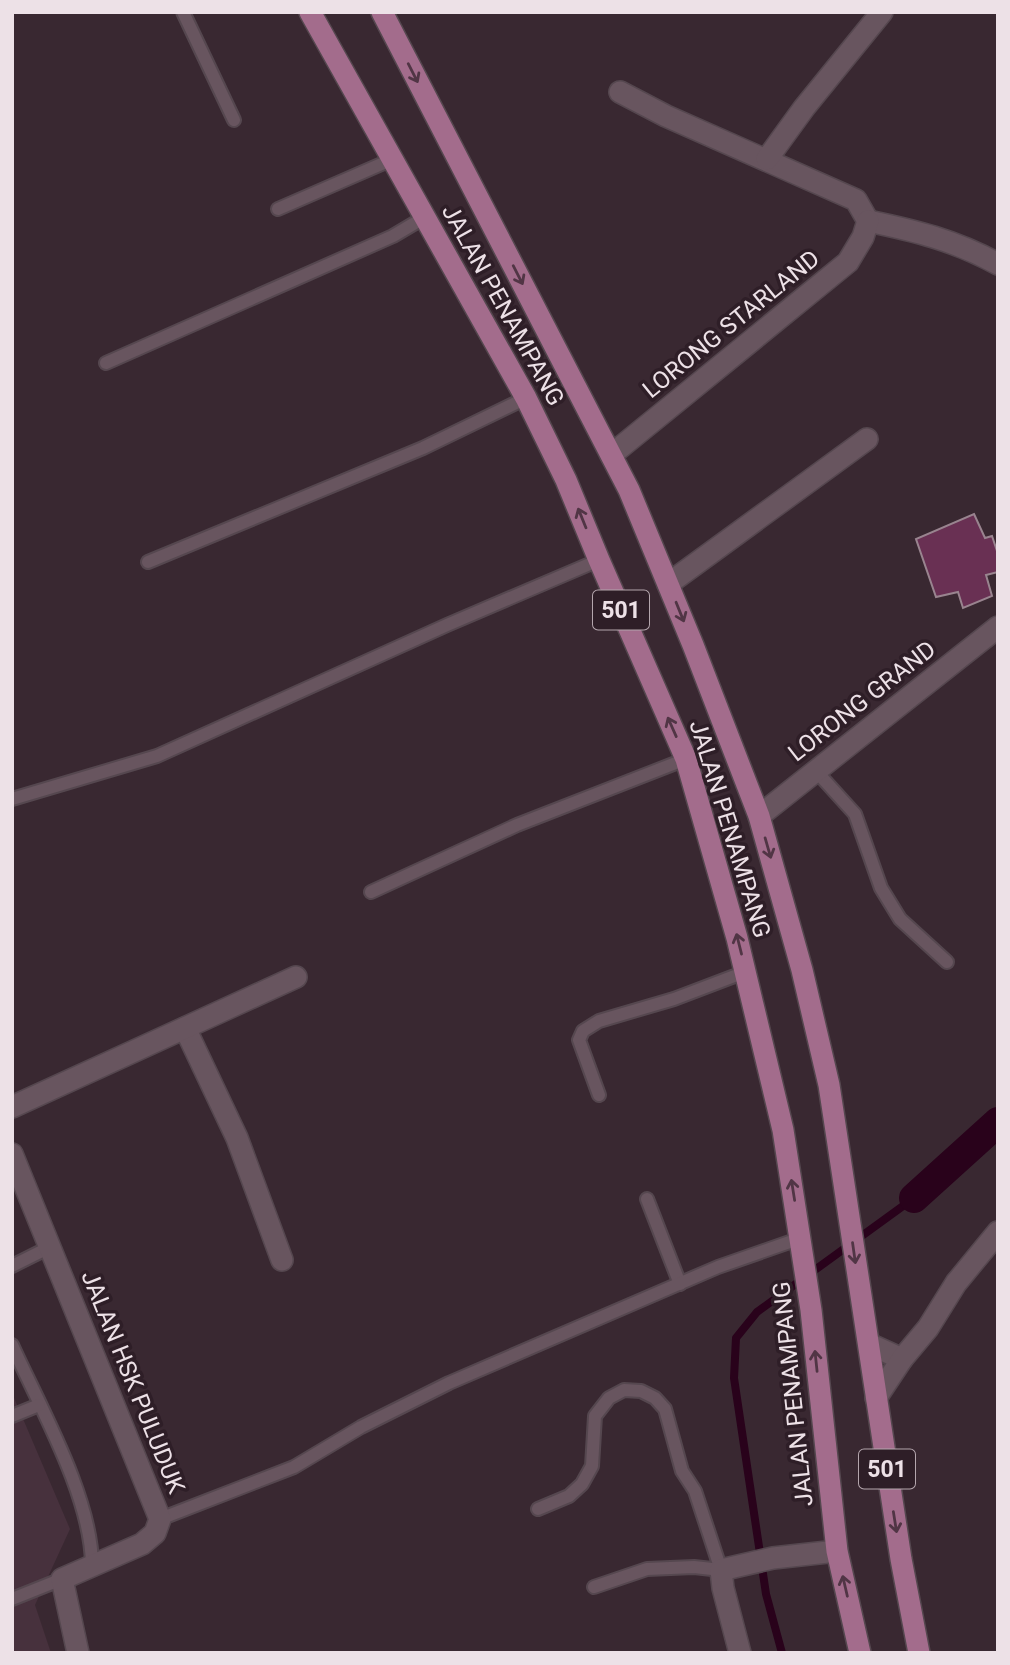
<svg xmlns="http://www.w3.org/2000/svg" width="1010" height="1665" font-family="Roboto,sans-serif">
<rect width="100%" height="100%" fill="#392831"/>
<path fill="#47313d" d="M12,1393L70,1529L35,1605L51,1653H12Z"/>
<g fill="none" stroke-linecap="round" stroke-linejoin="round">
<path stroke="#29021b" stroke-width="8" d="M782,1653L766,1594L734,1378L736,1338L757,1312L914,1198"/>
<path stroke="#29021b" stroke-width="30" d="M914,1198L998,1122"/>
</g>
<path fill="#693053" stroke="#99848f" stroke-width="2" d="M974,514L985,538L992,536L998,554V572L986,575L992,596L963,608L958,592L936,597L916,539Z"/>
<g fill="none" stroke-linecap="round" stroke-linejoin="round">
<defs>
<g id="service">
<path d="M183,12L234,120"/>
<path d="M278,209L393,159"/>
<path d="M106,363L393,236L425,217"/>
<path d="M148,562L423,448L526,398"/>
<path d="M816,771L855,814L881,888L900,919L947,962"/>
<path d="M12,799L157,756L447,625L599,560"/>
<path d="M371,892L517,825L686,759"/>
<path d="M599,1095L579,1040L583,1031L599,1021L674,999L745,972"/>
<path d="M647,1199L680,1284"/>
<path d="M12,1266L50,1247"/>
<path d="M12,1345C41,1409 92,1498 92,1566"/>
<path d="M12,1416L39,1405"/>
<path d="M538,1509L569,1496L582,1484L592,1466L595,1416L609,1398L624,1390L641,1391L655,1398L665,1409L682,1471L695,1491L721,1570L694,1567L647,1569L594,1587"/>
<path d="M160,1519L294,1467L361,1427L449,1383L718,1267L801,1238"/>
<path d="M12,1599L62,1579"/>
</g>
<g id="minor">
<path d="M620,92L666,116L856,200L868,221"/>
<path d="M767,159L804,108L882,12"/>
<path d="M868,221C916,231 954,240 998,264"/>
<path d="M611,455L848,262L863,237L868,221"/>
<path d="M668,584L867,439"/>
<path d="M759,816L998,627"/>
<path d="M185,1028L237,1138L282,1260"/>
<path d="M12,1107L296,977"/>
<path d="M12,1154L160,1519L155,1533L142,1544L62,1579L78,1653"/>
<path d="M869,1344L902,1359"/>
<path d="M876,1398L902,1359L928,1328L956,1283L998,1232"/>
<path d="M740,1653L723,1588L721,1570L773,1558L837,1551"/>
</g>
<g id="primary">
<path d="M310,12L526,398L566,480L599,560L686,759L737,938L783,1130L811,1310L837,1551L860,1653"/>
<path d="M382,12L629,490L693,645L759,816L802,970L829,1085L901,1559L919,1653"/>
</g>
</defs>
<use href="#service" stroke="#55474f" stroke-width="16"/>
<use href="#minor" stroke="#55474f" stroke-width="24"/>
<use href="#primary" stroke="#55474f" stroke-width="24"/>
<use href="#service" stroke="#68555f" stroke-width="12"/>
<use href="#minor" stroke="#68555f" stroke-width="21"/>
<use href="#primary" stroke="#a36c8c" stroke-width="21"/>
</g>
<defs><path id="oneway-shaft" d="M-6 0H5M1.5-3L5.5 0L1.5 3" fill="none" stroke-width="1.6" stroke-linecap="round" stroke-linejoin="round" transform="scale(1.75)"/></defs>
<g stroke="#513545">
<use href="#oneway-shaft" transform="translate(413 73) rotate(63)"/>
<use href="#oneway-shaft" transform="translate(518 275) rotate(63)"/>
<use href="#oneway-shaft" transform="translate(582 518) rotate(-112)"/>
<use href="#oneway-shaft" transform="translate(680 612) rotate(68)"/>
<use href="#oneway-shaft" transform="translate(672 727) rotate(-114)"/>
<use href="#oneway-shaft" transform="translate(768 848) rotate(74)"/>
<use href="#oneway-shaft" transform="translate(739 944) rotate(-104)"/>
<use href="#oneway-shaft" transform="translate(793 1190) rotate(-99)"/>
<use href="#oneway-shaft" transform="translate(854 1253) rotate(82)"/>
<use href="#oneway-shaft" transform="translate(816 1361) rotate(-96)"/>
<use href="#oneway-shaft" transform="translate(895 1522) rotate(81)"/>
<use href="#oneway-shaft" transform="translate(845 1586) rotate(-103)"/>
</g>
<g text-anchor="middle" stroke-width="7" stroke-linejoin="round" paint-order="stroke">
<g fill="#2e1e27" stroke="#b4a6ad" stroke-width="2">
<rect x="593" y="590.5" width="56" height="39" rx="5"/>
<rect x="859" y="1449.5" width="56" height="39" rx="5"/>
</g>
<g font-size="23" font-weight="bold" fill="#ede1e7">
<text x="621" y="618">501</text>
<text x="887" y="1477">501</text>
</g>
<g font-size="24" fill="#ede1e7" stroke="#2e1e27">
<text transform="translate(503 305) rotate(61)" y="8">JALAN PENAMPANG</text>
<text transform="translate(731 324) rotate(-39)" y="8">LORONG STARLAND</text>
<text transform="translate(862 701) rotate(-38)" y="8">LORONG GRAND</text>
<text transform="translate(730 829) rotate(73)" y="8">JALAN PENAMPANG</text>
<text transform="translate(133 1382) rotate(68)" y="8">JALAN HSK PULUDUK</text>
<text transform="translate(793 1394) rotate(-96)" y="8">JALAN PENAMPANG</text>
</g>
</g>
<rect width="1010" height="1665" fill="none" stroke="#ede1e7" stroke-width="28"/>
</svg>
